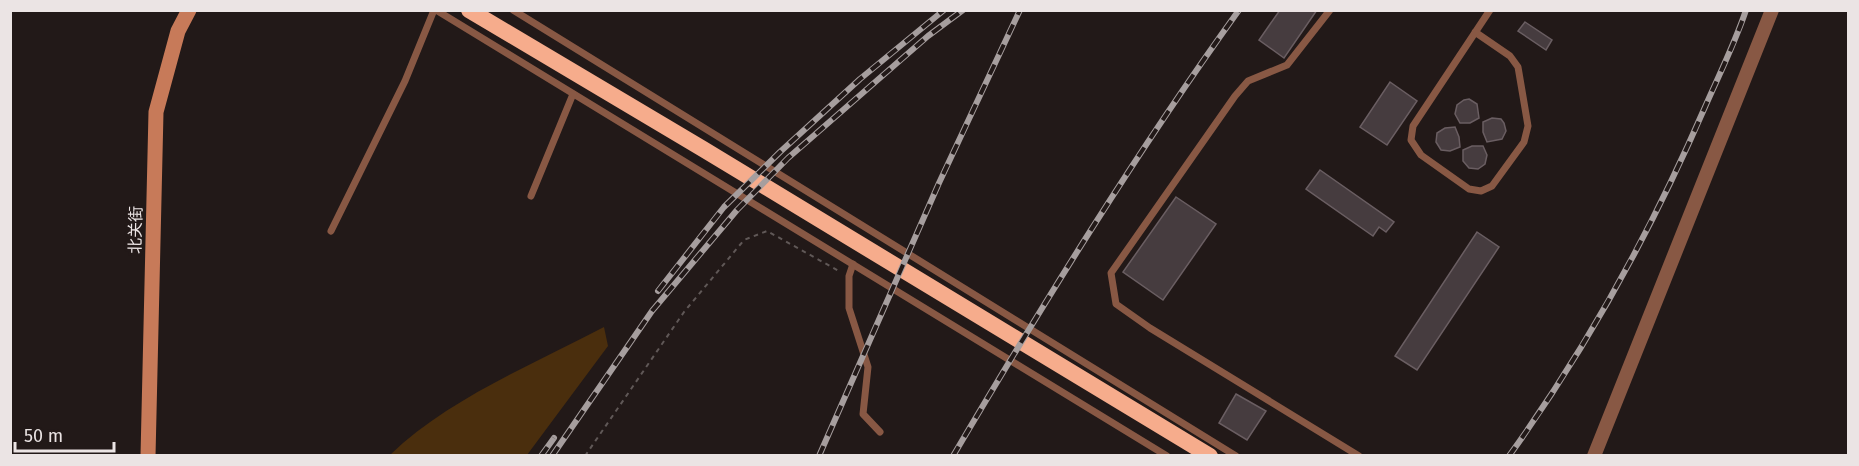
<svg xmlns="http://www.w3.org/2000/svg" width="1859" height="466" font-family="'Fira Sans','Noto Sans SC',sans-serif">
<rect width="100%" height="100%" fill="#221918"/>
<path fill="#4a2e0d" d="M604,327L608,346L527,455H390C448,399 532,365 604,327Z"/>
<g fill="#463c3f" stroke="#6a5e62" stroke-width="1.5">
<path d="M1280,10H1317L1284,58L1259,40Z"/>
<path d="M1525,22L1552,40L1546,50L1518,31Z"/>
<path d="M1390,82L1417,101L1387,145L1360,127Z"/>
<path d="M1469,99L1477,104L1479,118L1470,123H1460L1455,114L1457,105L1464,100Z"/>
<path d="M1492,118L1501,119L1504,123L1506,131L1502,139L1487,142L1483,132V122Z"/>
<path d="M1455,127L1459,137L1460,147L1450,151L1441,150L1436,142L1437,133L1445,128Z"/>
<path d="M1472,146H1483L1487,155L1485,164L1478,169L1469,168L1463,161V150Z"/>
<path d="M1320,170L1394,222L1386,232L1379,227L1373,236L1306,189Z"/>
<path d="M1176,197L1216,224L1163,300L1123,272Z"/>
<path d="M1477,232L1499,247L1417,370L1395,356Z"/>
<path d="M1236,394L1266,411L1247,440L1219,423Z"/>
</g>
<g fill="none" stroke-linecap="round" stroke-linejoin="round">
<path stroke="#605857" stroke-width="2" stroke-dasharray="4.5 4.5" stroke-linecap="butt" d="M585,456L684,312L744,240L767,231L839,271"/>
<g stroke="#885844" stroke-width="7">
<path d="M436,10L1167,456"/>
<path d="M513,10L1236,456"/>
<path d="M1330,10L1287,65L1248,81L1235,96L1111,273L1116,304L1150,328L1359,456"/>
<path d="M1475,32L1510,56L1518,67L1528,126L1524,142L1492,186L1481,191L1469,189L1421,155L1411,140L1413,126L1490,10"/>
<path d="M531,196L573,94"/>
<path d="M331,231L405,81L434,10"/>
<path d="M853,264L849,276V308L868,367L863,414L880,432"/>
</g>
<path stroke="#885844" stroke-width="14" d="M1594,456L1772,10"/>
<path stroke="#c77a59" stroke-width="15" d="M148,456L156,112L178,31L189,10"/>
<path stroke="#f6ac8c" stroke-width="16" d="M469,10L703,149L1210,456"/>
<defs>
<g id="rail">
<path d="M658,291L724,207L780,152L860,79L944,10"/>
<path d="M541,456L554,438"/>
<path d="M552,456L652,311L737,210L788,158L928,36L963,10"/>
<path d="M819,456L939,183L1020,10"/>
<path d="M953,456C1043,304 1136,153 1239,10"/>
<path d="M1509,456C1586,349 1653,227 1705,107C1719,75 1735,43 1746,10"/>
</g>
</defs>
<use href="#rail" stroke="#a69e9e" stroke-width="6"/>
<use href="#rail" stroke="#221918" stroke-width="4" stroke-dasharray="11" stroke-linecap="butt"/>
</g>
<g text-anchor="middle" stroke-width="6" stroke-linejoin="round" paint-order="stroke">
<g font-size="16" fill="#ebe4e4" stroke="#221918">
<text transform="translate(135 230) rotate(-89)" y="6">北关街</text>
</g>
</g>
<rect width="1859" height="466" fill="none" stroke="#ebe4e4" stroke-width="24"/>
<path d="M15 442v9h99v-9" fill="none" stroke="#ebe4e4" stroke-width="3"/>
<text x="24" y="442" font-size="18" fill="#ebe4e4" stroke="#221918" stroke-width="4.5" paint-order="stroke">50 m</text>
</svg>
